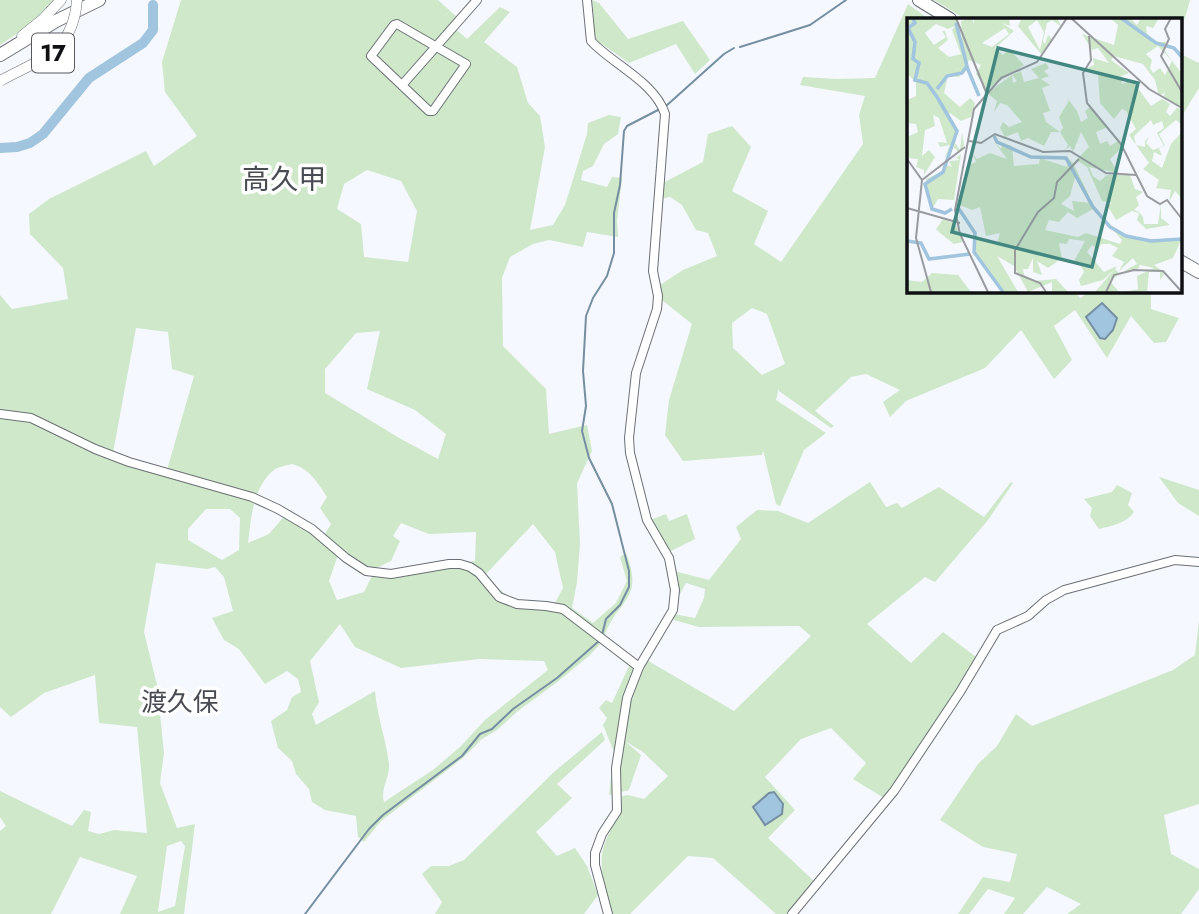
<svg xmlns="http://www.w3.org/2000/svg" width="1199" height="914" font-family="Jost,'Noto Sans JP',sans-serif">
<rect width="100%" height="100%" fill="#f5f8fe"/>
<g fill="#cee8c9" fill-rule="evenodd">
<path d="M0,0H56L37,20L0,45Z"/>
<path d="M181,0H438L458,18L451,25L467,39L500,7L510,12L484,42L517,67L528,103L540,116L545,147L530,230L553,225L565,205L587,134L588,123L609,115L621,117L618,134L604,144L593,166L583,171L581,180L607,187L612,177L622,178L617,221L618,237L587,232L583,247L549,240L533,244L510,257L502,278L503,346L546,389L549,434L587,425L592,451L577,483L580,544L577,582L572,608L593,623L616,603L627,581L620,557L626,553C645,601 617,599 604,637L639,663L645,659L734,711L811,636L799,626L699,627L674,620V614L695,618L704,598L705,589L686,583L680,594H677L674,571L709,580L741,539L736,527L757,510L778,511L808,523L870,482L886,507L897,503L902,508L939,487L984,517L1011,482L1013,483L988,520L935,582L925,577L867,624L911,663L943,632L976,657L956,694L894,787L884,798L853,779L866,763L831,728L801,739L765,777L795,810L768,838L815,882L800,903L788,914H776L713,858L688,856L630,914H612C607,892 596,865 605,843C612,824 619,818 622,796L628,795L644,799L668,776L643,752L625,741L641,755L629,790L609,795L614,752L603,725L607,718L599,708L606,700L612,703L629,666L601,643L589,656L556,683L518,711L497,730L482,739L464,757L381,821L364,842L358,837L356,816L325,810L312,802L309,789L296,774L292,761L278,748L271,721L287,710L292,697L301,692L298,679L287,671L265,684L239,649L224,640L212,618L233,611L224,577L215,567L207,569L156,563L144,632L157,685L164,753L160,783L177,828L195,824L184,914H120L137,876L80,857L51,914H0V831L6,826L0,817V791L72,826L84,810L91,812L88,831L99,834L114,830L147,833L137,727L99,723L95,675L44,693L11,717L0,707V295L12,309L68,299L63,268L30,234L29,214L49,199L146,151L154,166L197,136L165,92L162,62ZM367,170L401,181L417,211L408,262L364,257L361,224L337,209L344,184ZM136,328L168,332L172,369L194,376L167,470L113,453ZM380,331L367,389L415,410L446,434L438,459L401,439L325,393V369L356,333ZM292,464C309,468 318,483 327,497L320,508L331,524L323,537L288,512L269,534L248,543C251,518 253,486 275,469C279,467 287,465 292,464ZM206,509H230L240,518L239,550L222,560L188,540V529ZM401,523L429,534L476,532L475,561L372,576L364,592L337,600L329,581L340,549L356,563L372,570L391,561L400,541L393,536ZM533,524L555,552L563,588L554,605C519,601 510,603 485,575ZM340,624L355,647L401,668L479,659L544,661L548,670L485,720L461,746L433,770L384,802C380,789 390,777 389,764C386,739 377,716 375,691L316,725L312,714L319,702L310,661ZM181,841L185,846L175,906L158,912L167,846Z"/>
<path d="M592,0L599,3L628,39L683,21L710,60L695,74L676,44L629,63L595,39Z"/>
<path d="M934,0H1190L1185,18L1180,25V19H965Z"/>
<path d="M908,4L929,19H908V290H1074L1080,298L1091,291H1151V309L1179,318L1166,342L1154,343L1131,316L1107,358L1075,310L1054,326L1072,360L1054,379L1021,330L985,368L906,401L890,417L883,402L900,390L866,374L851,377L815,411L834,426L831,428L779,391V388L776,400L826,433L804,450L780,506L776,504L763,450L762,455L683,461L665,435L669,400L692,324L662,300L660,285L683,270L717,256L708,233L696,230L682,205L670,197L660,199L661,184L703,162L708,134L732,126L751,147L732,191L768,211L754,244L781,262L863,144L859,115L865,96L800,85L803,77L837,79L875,78ZM752,308L767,314L785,364L762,375L733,348L732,323Z"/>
<path d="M1180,54L1199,63V88L1180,119Z"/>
<path d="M1159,477L1199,490V516L1178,503Z"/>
<path d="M1117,485L1132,493L1128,505L1134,512C1127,523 1111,526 1099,529L1090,516L1092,508L1084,499L1112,492Z"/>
<path d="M666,514L669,521L687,514L695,539L669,552L650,520Z"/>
<path d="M1199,621V804L1164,815L1171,854L1199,869V889L1181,914H1067L1081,904L1047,887L1023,914H1004L1015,898L988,889L969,914H958L983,877L1010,882L1017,854L983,847L940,820L978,764L997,746L1016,714L1032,726L1173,670L1195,655Z"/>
<path d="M602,732L605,740L557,784L572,798L536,832L557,856L575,848L587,866L598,895L584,914H435L442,902L422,874L431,866H449L464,860L554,772Z"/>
</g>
<g fill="#a1c4df" stroke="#758ea2" stroke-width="2">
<path d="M1102,303L1117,318L1113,330L1105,339L1100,338L1086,317Z"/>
<path d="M774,792L783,804L782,814L765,825L753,807L769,793Z"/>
</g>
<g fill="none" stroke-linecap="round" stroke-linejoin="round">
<g stroke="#758ea2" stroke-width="2">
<path d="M740,47L810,25L846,0"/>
<path d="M666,106L724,54L734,48"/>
<path d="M602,635L606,619L620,605L629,587V571L612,504L589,458L582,431L586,406L583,371L586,316L593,298L607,276L614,253V213L620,185L624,131L627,126L658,110"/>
<path d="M305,914L369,829L383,815L462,756L480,734L492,729L513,709L557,678L600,640"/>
</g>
<path stroke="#a1c4df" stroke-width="10" d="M0,148L17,147L30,143L43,134L89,78L143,43L153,30V5"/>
<defs>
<g id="minor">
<path d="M587,0L591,41C612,64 655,82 665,114L653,271L658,296L657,309L636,373L629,438L630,453L647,520L669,558L675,590L673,610L639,667L627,698L616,768L617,811L602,834L595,853V865L608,914"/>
<path d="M397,24L466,64L433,111H429L371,56L394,25Z"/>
<path d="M403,84L477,0"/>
<path d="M0,414L31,418L95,449L129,462L252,497L278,509L312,529L346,558L366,571L391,574L449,564H460L470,567L479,573L499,597L517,604L546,606L563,609L639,667"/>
<path d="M792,914L894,791L960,692L997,630L1028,616L1046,600L1064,590L1175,560L1199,562"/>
</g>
<path id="major" d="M22,36L43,19L61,0"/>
<g id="highway">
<path d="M919,0L950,19"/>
<path d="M0,55L56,21L99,0"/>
<path d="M1180,261L1199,272"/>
</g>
</defs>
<use href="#minor" stroke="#6b7075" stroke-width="10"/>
<use href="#major" stroke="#6b7075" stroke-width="11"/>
<use href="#highway" stroke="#6b7075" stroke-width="14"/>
<use href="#minor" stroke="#fff" stroke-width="8"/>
<use href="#major" stroke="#fff" stroke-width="10"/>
<use href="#highway" stroke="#fff" stroke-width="12"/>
<defs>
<path id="major-bridge" d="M0,81C40,59 73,53 77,0"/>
</defs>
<use href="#major-bridge" stroke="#6b7075" stroke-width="11" stroke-linecap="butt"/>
<use href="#major-bridge" stroke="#fff" stroke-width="10"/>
</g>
<g text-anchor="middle" stroke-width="7" stroke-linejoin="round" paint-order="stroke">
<rect fill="#fff" stroke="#57585a" stroke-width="2" x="32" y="33.5" width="42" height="39" rx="5"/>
<g font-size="23" font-weight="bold" fill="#0f1013">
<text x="53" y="61">17</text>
</g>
<g font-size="26" fill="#484c52" stroke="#fff">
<text x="180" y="711">渡久保</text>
</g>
<g font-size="28" fill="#484c52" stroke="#fff">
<text x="284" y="189">高久甲</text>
</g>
</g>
<g transform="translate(907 18)">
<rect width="275" height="275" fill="#f5f8fe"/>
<path d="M0,0H49L55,23L54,3L65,0L67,6V0H102L103,8L95,5L107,13L88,30L96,37L102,31L117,47L79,72L69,56L74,47L62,42L52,59L41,58L37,75L53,89L63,80L68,85L64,99L54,103L43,95L40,99L51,112L48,125L53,132L55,114L57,127L52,135L46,128L37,141L43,127L33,129L31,124L40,125L32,100L26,97L28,108L18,112L15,138L22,132L28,139L17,157V152L9,149L11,141L0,140V119L11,114L9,106L0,105V82L9,78V65L1,56ZM29,6L41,11L48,8L45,12L54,36L42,39L31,30L41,22L38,13H35L39,19L27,27L18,15ZM98,10L102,16L85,29L75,25ZM115,0H150L155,9L145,2L140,5L136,23L138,26L141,17L146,22L134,36L111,8ZM130,2L137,14L133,32L121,9ZM203,0H223L230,7L234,0H252L246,10L239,8L240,16L250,24H259L257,32L275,56V90L256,80L258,74L252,78L248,62L236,46L207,38L204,42L222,55L214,58L215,66L225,62L244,88L255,81L263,86L259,94L263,98L270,90L275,91V107L269,102L252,116L258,128L252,130L255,138L247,134L245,143L255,150L264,126L275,114V181L268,173L262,184L264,172L249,170L252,162L236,151L242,145L222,117L229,111L219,93L215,91L207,101L193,85L191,56L177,52L187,47L186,40L202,45L191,30L185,32L175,16L207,27L211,7ZM251,28L265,43L258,57L253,50L246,55L243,50L245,42L239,36ZM244,102L246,107L255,103L257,110L250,115L257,128L246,132L239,125L242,119L238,123V129L229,127L227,118ZM139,45L142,50L137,53L142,58L134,61L143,67L135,70L143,93L136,95L139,104L153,114L156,110L152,99L162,83L158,77L170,93L174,104L181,100L178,93L183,89L201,109L189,114L193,126L200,123L203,128L211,123L216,129L203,141L211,155L182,149L186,158L193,163L200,157H223L228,171L236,174L229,179L232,187L227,192L232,194L236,199L237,206H251L254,186V200L263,207L239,211L230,202L232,195L225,193L209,202L200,187L205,185L195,183L180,149L171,143L167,147L188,190L170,200L161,194L152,204L142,202L138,212L171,219L179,215L213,226L215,222L199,204L219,217L240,222L275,220L266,240L247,247L258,255L253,262V254H242L240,274H217L231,271L230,258L247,250L233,247L230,253H217L230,246L226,240L212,253L217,244L205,238L211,230L203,226H194L191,232L185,227L180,234L197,254L210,248L208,251L213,256L203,263L212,274H188L207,252L196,262L174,268L172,262L177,254L172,245H166L178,223L162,221L160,226L152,225L155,240L141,250L130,243L135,257L126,254V240L121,251H116L117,257L128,263L149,261L161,274H145V264L121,274L107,248L90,238L111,274H98L67,231L69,218L90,226L93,215L79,218L73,189L65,192L53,187L60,148L69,144L66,136L70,141L83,135L100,141L87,123L94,131L96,125L105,128L107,148L132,146L133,140L160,149L161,142L154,139L161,140L166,145L182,129L174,114L166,134L163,128L158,132L161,127L153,114H144L137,128L121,120L114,123L111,114L98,119L93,110L96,104L102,109L115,104L100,87L93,85L87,94L90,83L80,75L105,57L106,65L110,63L105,57L114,53L117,64L132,60L124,51ZM169,156L183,185L165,183L167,193L154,186L163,178ZM54,136L47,182L31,181L24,193L19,161L36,153L38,146L45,149L42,143L53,142L49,140ZM36,201L47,205L56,224L47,226L33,215L29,211ZM25,255L51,257L64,274H0V262L15,264Z" fill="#cee8c9" fill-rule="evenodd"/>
<path fill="none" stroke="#a1c4df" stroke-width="3.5" d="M6,0L8,5L1,10L8,24L6,41L12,45L8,62L20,65L30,79M214,0L249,25L267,30L275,39M60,49L72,78M30,71L40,58L55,55L60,48L49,5M30,79L50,113L36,154L18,166L25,191L38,195L45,191M87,118L90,124L124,139L159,140L186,189L203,209L219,218L244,223L275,221M52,191L68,215L67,234L96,274M0,223L14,225L22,241L63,236"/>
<path fill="none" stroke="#999ba0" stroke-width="2" d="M49,0L79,74M164,0L242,71L275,90M264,0L258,11L262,21L254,38L275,74M182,18L184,42L176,55L180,85L214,126L240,178L253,186L260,182L275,201M62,123L74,125L88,116L136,134L163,133L199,155L229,157M0,141L15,162M0,190L53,205M24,274L9,220L15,162L58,129M81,274L53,216L48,192L67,91L94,60L130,44L160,0M139,274L133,265L108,255V232L131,194L147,180L150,164L172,141M199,274L207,257L227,252L256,253L275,274"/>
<path fill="#428881" fill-opacity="0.15" stroke="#428881" stroke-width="3.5" d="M91,30L231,65L185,249L45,214Z"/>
<rect width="275" height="275" fill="none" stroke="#0f1013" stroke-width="3.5"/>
</g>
</svg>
